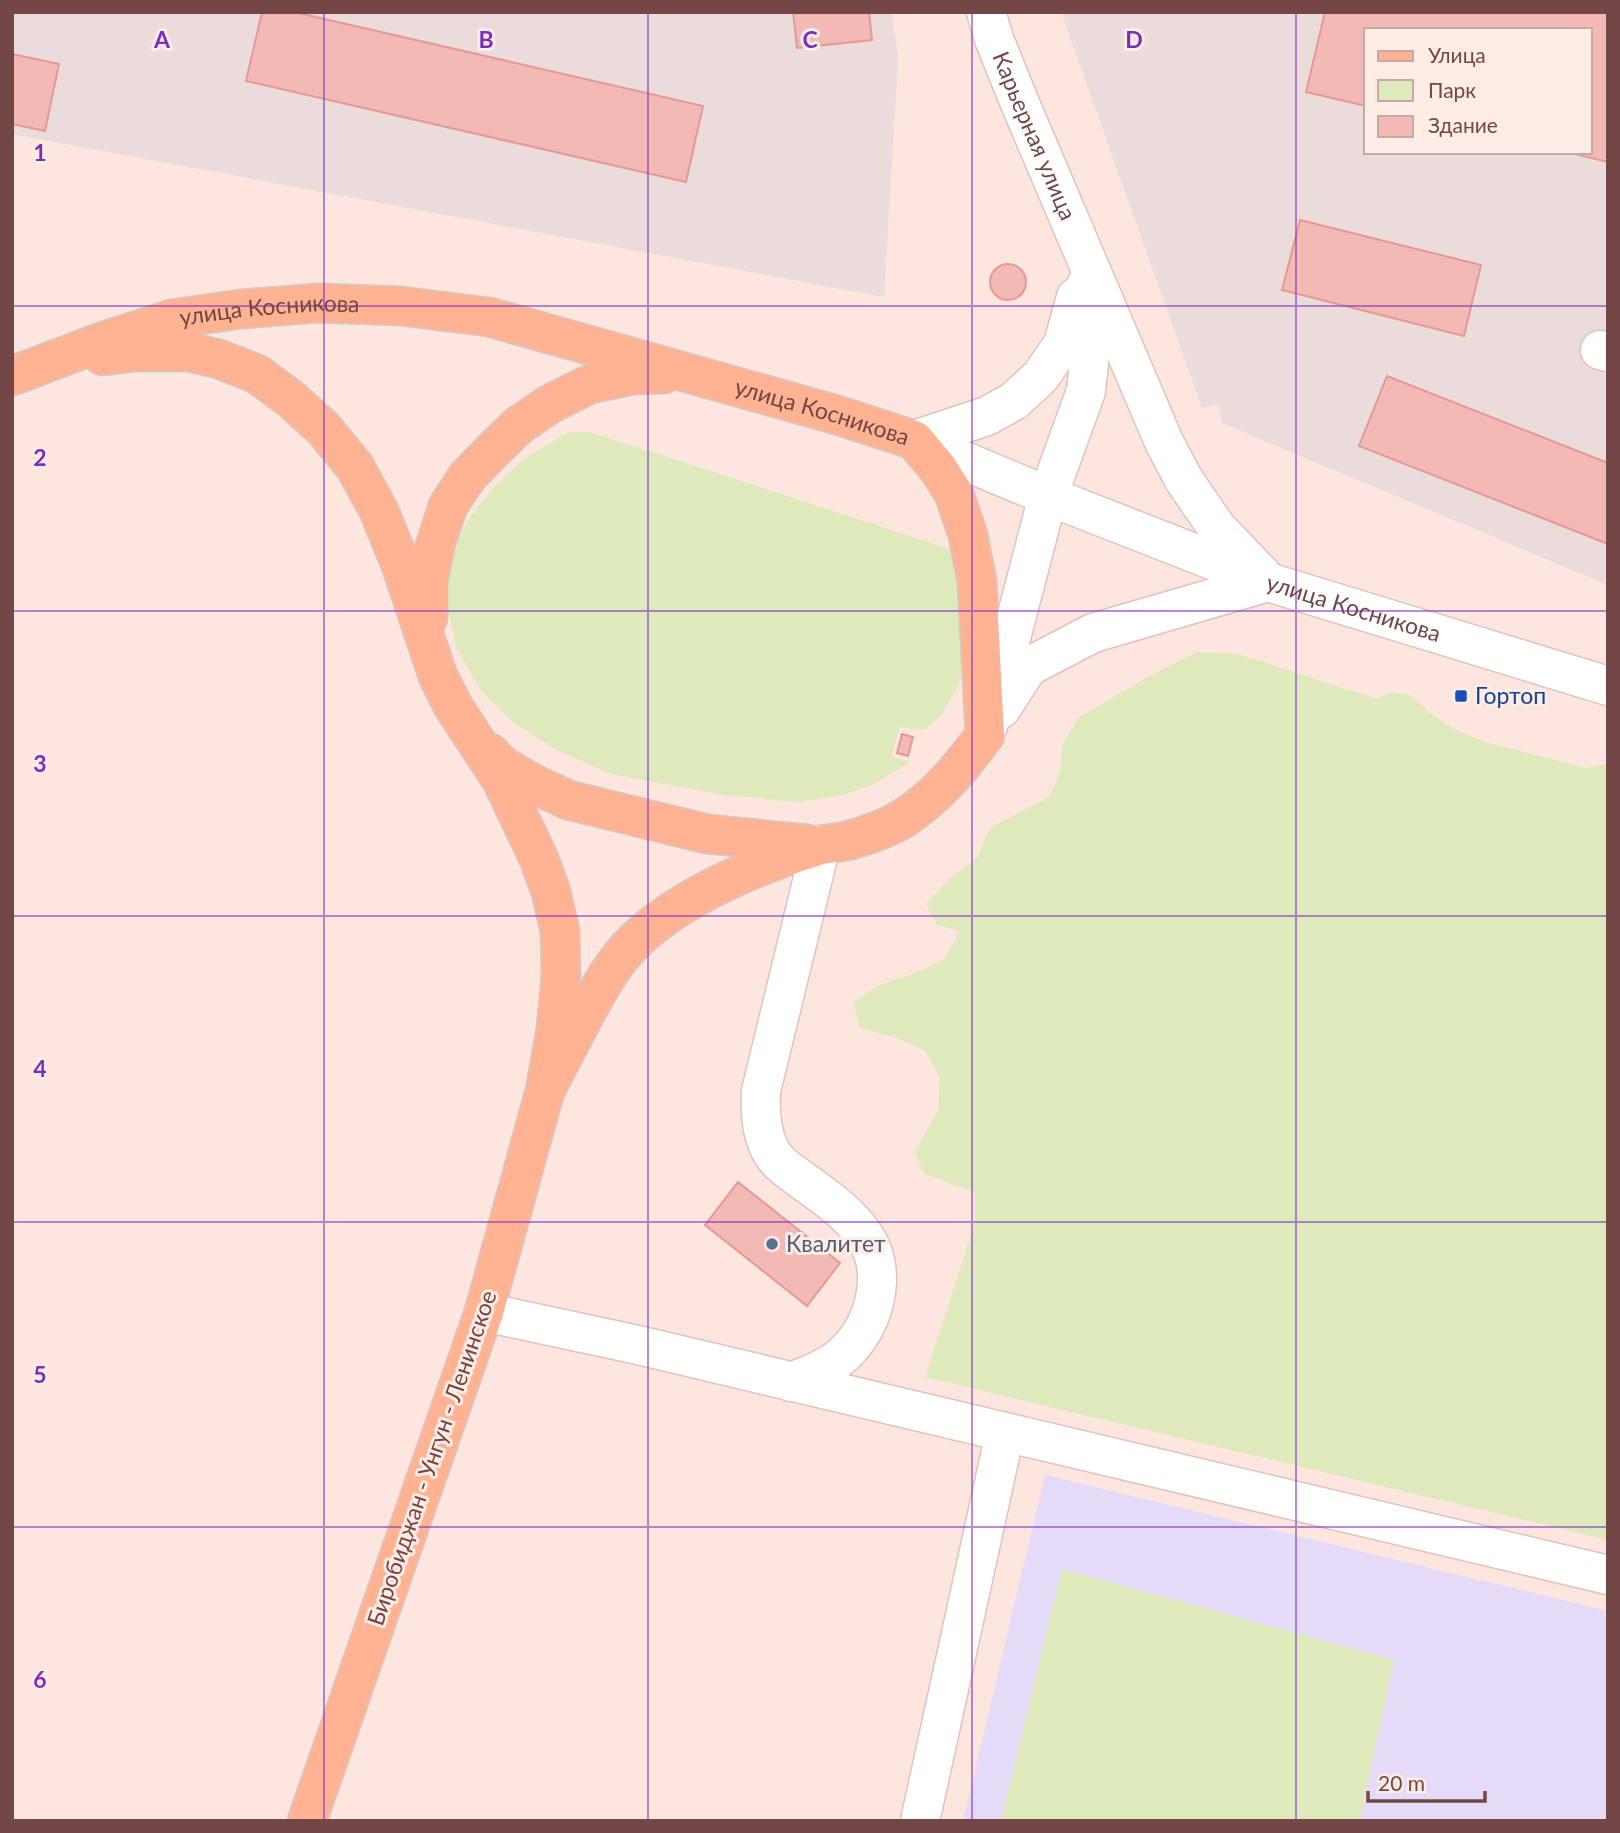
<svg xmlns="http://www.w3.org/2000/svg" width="1620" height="1833" font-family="Lato,sans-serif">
<rect width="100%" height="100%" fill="#fde6dd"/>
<g fill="#eadcda" fill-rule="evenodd">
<path d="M12,12H892L898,59L884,297L12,134Z"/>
<path d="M1061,12H1608V585L1222,423L1219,405L1202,408ZM1366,30H1590V152H1366Z"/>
</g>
<path fill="#e4dbf9" d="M1045,1475L1608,1611V1821H963Z"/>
<g fill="#deeabc">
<path d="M569,432H590L959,552L968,653L958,687L940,716L926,729L918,730L900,727L891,756L911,762L874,784L839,796L797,802L724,795L611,774L556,750L513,722L481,691L457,648L447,607L450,560L466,523L492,489L525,458Z"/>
<path d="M1197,652L1238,654L1377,699L1392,692L1410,695L1434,716L1454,729L1485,742L1586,768L1608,764V1540L925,1377L975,1223V1192L924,1174L915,1152L938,1110L940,1078L925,1050L897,1038L860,1028L853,1003L877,986L919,972L944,959L960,931L937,925L926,904L949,879L977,858L990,828L1049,797L1060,773L1063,744L1078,718L1146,678Z"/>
<path d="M1062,1569L1394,1660L1360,1821H1001Z"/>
</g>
<g fill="#f3b9b4" stroke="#e69994" stroke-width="2">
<path d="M262,12H294L703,106L686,182L246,81Z"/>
<path d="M793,12H869L872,40L797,48Z"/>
<path d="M1325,12H1608V162L1567,152H1590V30H1366V106L1306,92Z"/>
<path d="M12,54L59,64L45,131L12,124Z"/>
<path d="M1300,220L1481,265L1464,336L1282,290Z"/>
<circle cx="1008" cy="282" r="18"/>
<path d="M1387,376L1608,463V544L1359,446Z"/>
<path d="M902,734L913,737L908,756L897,753Z"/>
<path d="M738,1182L840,1263L807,1306L705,1225Z"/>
</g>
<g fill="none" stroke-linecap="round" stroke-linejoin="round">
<defs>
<g id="minor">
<path id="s1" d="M986,12L994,39L1019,101L1164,442L1184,480L1217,528L1262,575"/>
<path d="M1600,350L1608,352"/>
<path id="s2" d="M914,440L1048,496L1268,582L1608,686"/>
<path d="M914,440L987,416L1014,401L1041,376L1063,344L1076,297"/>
<path d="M1001,709L1028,667L1093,633L1268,582"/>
<path d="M988,726L1048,496L1086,391L1089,363L1087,283"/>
<path d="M484,1312L638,1345L1608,1575"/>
<path d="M791,1382C811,1374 832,1367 847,1351C876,1322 889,1269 863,1234C847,1211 821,1194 799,1178C793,1173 784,1168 778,1161C761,1143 760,1114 761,1091L821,845"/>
<path d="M920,1821L1005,1433"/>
</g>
<g id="major">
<path d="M103,356L135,352H189L219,359L257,374L292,400L324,429L355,467L379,511L401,565L438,676L453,706L502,781L539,859L551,892L560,931L561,976L556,1029L545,1091L484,1312L307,1821"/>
<path id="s3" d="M12,376L104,341L172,319L241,309L319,303L401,306L489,317L837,415L914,440L939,470L954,494L968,535L977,581L985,735C961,767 939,795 904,818C888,828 868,835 850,840C839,843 828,843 818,846C758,864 680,897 635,941C613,962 599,989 584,1016C571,1041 558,1066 545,1091"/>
<path d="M428,618V582L435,546L448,506L467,477L494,449L519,425L550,404L590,384L633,375L664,374"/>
<path d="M490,753L503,766L530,782L568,800L707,834L807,844"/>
</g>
</defs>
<use href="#minor" stroke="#e3c2bd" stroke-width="41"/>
<use href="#major" stroke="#d5c8c7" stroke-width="41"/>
<use href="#minor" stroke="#fff" stroke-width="38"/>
<use href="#major" stroke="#ffb392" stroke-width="38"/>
</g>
<path fill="none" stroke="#7b2cbf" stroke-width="2" stroke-opacity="0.55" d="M324,12V1821M648,12V1821M972,12V1821M1296,12V1821M12,306H1608M12,611H1608M12,916H1608M12,1222H1608M12,1527H1608"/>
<rect fill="#1a4fb4" stroke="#ffece4" stroke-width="2.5" x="1454" y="689" width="14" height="14" rx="3.5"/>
<circle fill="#5c6f8a" stroke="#ffece4" stroke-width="2.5" cx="772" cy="1244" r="7"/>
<g text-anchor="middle" stroke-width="6" stroke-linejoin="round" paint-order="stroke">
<g font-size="23" fill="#734745" stroke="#ffece4">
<text dy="8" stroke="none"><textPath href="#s1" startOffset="133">Карьерная улица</textPath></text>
<text dy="8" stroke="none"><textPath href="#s3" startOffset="268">улица Косникова</textPath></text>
<text dy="8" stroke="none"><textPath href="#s3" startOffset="835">улица Косникова</textPath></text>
<text dy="8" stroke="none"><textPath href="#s2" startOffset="471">улица Косникова</textPath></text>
<text transform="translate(432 1458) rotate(-71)" y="8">Биробиджан - Унгун - Ленинское</text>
</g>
<g font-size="23" fill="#164399" stroke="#ffece4" text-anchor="start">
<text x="1475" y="704">Гортоп</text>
</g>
<g font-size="23" fill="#4e5e75" stroke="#ffece4" text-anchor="start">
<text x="786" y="1252">Квалитет</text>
</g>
</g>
<g font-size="23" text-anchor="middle" font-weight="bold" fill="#7b2cbf" stroke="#ffece4" stroke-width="6" stroke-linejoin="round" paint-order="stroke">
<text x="162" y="48">A</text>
<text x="486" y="48">B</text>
<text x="810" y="48">C</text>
<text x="1134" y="48">D</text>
<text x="40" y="161">1</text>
<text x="40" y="466">2</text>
<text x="40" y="772">3</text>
<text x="40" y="1077">4</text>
<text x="40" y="1383">5</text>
<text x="40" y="1688">6</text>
</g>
<rect width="1620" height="1833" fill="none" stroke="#734745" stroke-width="28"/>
<rect x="1364" y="28" width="228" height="126" fill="#ffece4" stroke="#c7aaa4" stroke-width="2"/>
<rect x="1378" y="51" width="35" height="10" fill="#ffb392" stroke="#c7aaa4" stroke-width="2"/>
<text x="1428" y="63" font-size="21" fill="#734745">Улица</text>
<rect x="1378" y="80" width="35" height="21" fill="#deeabc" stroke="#c7aaa4" stroke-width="2"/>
<text x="1428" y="98" font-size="21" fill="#734745">Парк</text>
<rect x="1378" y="116" width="35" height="21" fill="#f3b9b4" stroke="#c7aaa4" stroke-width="2"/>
<text x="1428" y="133" font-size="21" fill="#734745">Здание</text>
<path d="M1368 1791v10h117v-10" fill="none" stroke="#734745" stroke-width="3.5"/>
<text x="1378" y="1791" font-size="21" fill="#734745" stroke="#ffece4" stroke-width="5" paint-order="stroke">20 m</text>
</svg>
